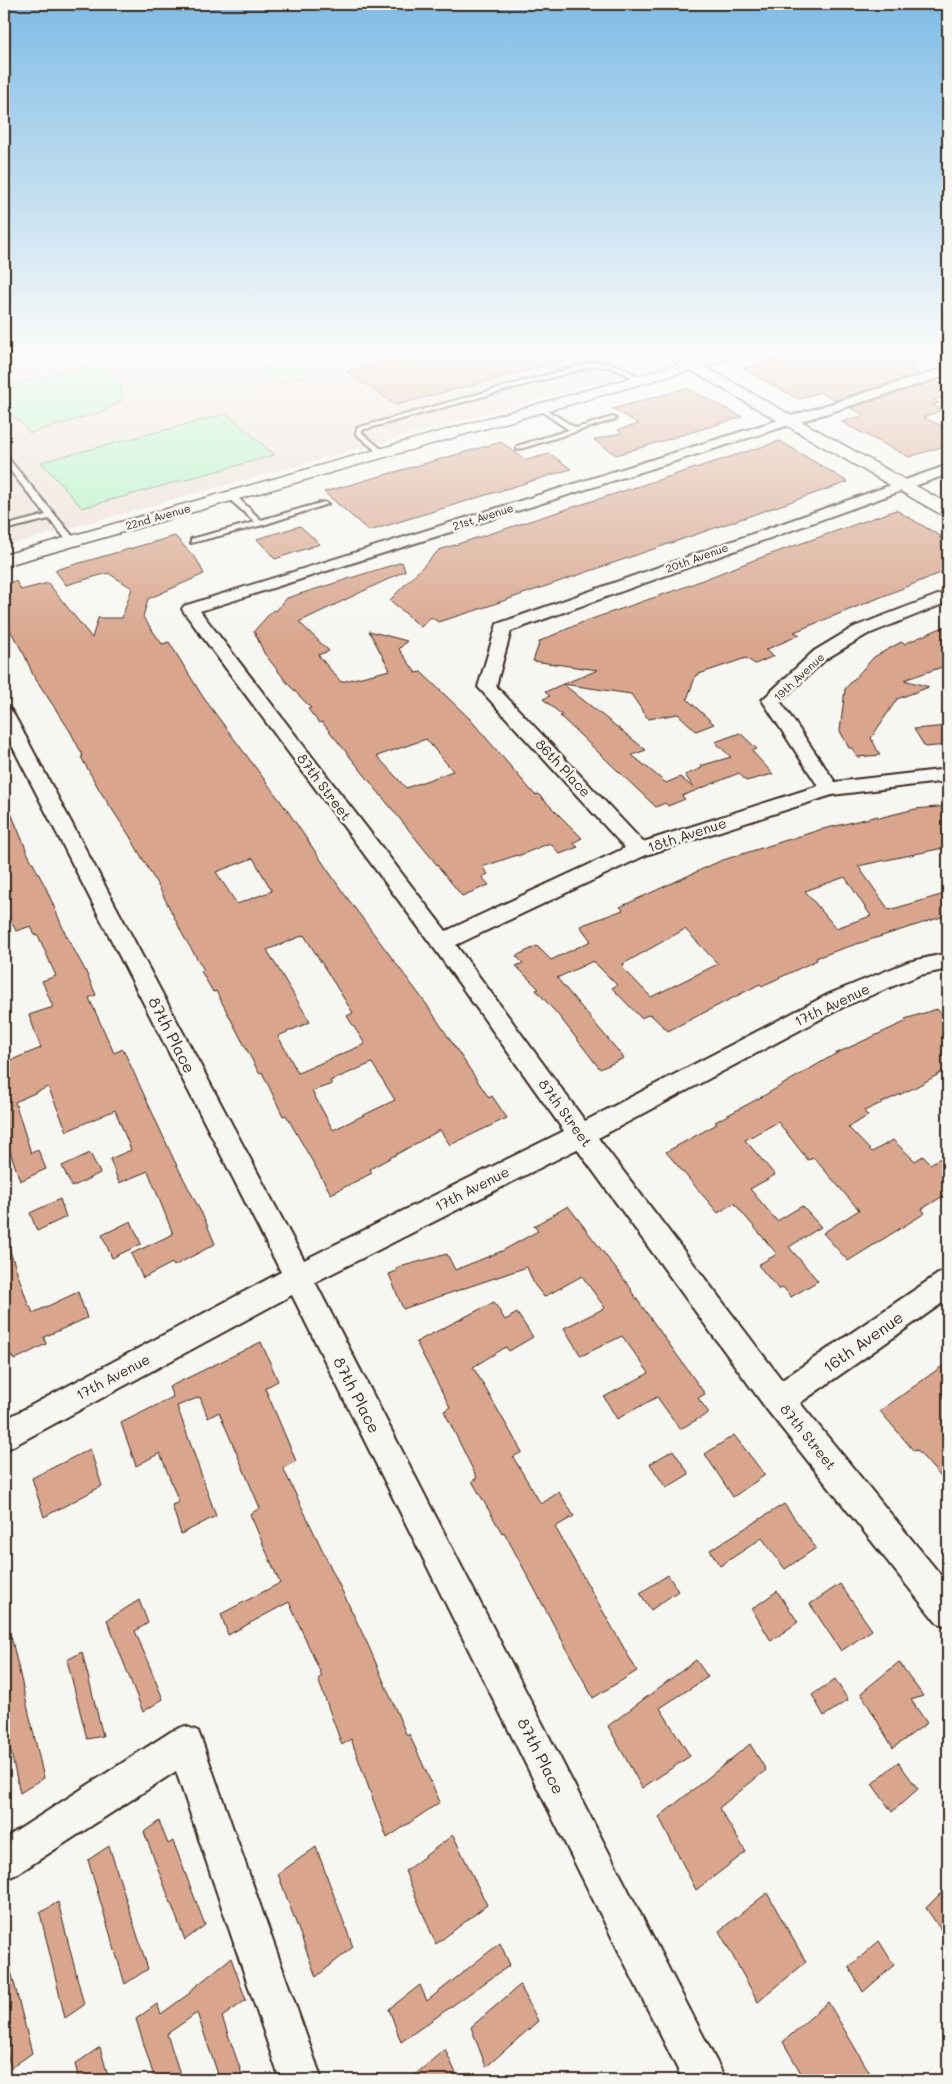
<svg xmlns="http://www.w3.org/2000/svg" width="952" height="2084" font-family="Mali,sans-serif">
<rect width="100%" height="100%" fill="#f6f6f2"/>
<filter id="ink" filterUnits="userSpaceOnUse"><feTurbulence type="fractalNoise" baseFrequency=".02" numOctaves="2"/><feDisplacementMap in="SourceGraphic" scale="10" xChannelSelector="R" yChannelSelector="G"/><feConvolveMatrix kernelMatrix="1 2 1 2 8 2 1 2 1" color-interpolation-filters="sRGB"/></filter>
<g filter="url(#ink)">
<path fill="#edded4" d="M4,350H651L667,360L668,362L664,365L4,546Z"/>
<g fill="#aaf1be" stroke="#728e6e">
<path d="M29,350H60L4,362V355Z"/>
<path d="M292,361L310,375L276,383L258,369Z"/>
<path d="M99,364L121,385L122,400L102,412L30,433L4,405V386Z"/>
<path d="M227,414L275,455L82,508L41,462Z"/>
</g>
<g fill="#d9a68d" stroke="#3b2a1e" fill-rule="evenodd">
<path d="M429,350H581L582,356L396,405L346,371Z"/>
<path d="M812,350H936L937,356L920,360L924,362L907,367L920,374L835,400L820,392L799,399L766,382L743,368Z"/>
<path d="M935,381L948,388V396L934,400L939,403L932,405L943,410L923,417L948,429V445L909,457L841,422L865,415L850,408Z"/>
<path d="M687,388L742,417L616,455L594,440L621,433L618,430L639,424L613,409Z"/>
<path d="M780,441L848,482L474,611L438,622L431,617L421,627L390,600L439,550Z"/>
<path d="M501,442L526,460L550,454L571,469L369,531L324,492Z"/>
<path d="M896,510L942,537L939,538L948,544V570L794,632L800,635L765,650L774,656L755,664L746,658L696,675L687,699L714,724L696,731L678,714L648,719L631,694L563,684L598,670L533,661L540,641L583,622L682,588L754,560Z"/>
<path d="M300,526L320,544L275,559L257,539Z"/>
<path d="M175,536L197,560L204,574L148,599L143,617L162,644L169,642L203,697L287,810L342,891L427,1005L489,1098L492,1096L507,1118L450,1145L440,1130L370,1169L372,1173L331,1194L286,1115L283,1116L262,1072L259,1073L216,991L213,992L201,971L204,970L184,937L161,891L129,835L100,791L81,757L83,756L70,731L33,675L25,656L4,620V584L16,581L21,590L48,583L92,638L98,618H122L132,588L108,573L66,585L55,570ZM253,858L272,891L237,904L216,872ZM304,935L353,1013L347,1016L365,1044L298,1073L278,1036L310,1022L267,950ZM372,1063L395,1100L333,1130L312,1091L332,1084L330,1081Z"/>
<path d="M402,562L405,571L299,622L329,651L318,655L341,682L390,670L369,631L407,641L399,649L416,673L421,672L469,718L535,795L538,794L582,838L573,843L578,847L560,854L550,843L518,856L517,855L482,867L488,874L482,877L489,885L462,896L322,722L319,723L308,709L311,708L289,685L264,653L254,631L273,610L276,611L287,598ZM426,739L453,771L406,788L377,756Z"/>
<path d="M948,625V665L904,680L929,687L897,699L871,738L880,755L857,757L852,748H849L840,731L845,689L874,657L901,642L904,644Z"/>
<path d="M563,684L646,750L632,755L666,783L680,777L694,788L685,775L702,768L700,766L731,757L715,742L740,733L757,749L752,751L773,774L746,781L739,773L682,796L685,799L668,806L665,803L656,807L560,716L562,715L543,699L550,696L545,692Z"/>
<path d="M948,726V745L925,747L914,729Z"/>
<path d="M4,796L28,854L46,888L65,933L85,970L96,995L89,998L114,1053L123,1049L174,1160L205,1220L215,1244L174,1266L172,1263L143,1278L131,1254L173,1234L148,1171L119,1183L110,1159L131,1150L115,1110L67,1131L48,1087L15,1102L31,1153L38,1150L46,1169L20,1181L4,1133V1063L41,1048L29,1015L53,1007L42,981L56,976L38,935L35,936L31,926L16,931L4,906Z"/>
<path d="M948,806V847L858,866L889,910L948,893V915L841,949L816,958L817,960L762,986L760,984L668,1031L650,1014L641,1018L612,988L617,985L593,961L557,978L624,1058L600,1069L559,1016L536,990L539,989L516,966L523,963L516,956L537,946L551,960L591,941L580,926L623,910L620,907L720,861L819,830L878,816L879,818L915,809ZM845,877L871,916L836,928L805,891ZM685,929L718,964L651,997L622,967L624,965L623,964Z"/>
<path d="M937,1009L948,1022V1069L914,1088L864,1111L868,1116L848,1127L872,1152L893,1140L915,1161L923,1156L930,1164L948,1154V1193L922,1209L925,1213L848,1261L823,1233L859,1210L814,1158L808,1160L778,1122L745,1140L775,1175L750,1189L777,1221L802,1206L821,1227L789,1247L818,1281L791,1297L783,1287L779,1290L758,1265L777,1254L734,1203L718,1213L666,1152L717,1124L715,1122L765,1095L837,1053L907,1021L905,1019Z"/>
<path d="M90,1153L100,1173L72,1187L62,1166Z"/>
<path d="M60,1199L66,1217L37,1231L30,1213Z"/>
<path d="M568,1206L632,1290L631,1291L705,1394L698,1398L709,1413L680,1429L657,1397L617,1419L604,1397L649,1373L622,1336L581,1356L564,1328L605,1308L582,1276L544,1297L534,1284L527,1267L403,1309L389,1274L397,1271L396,1268L447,1254L455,1270L502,1251L538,1231L534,1226Z"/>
<path d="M131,1221L141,1244L112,1258L102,1235Z"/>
<path d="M7,1242L29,1307L30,1306L33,1313L78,1292L87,1318L44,1337L46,1344L14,1360L9,1352L4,1353V1243Z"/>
<path d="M494,1302L505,1320L517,1313L533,1337L509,1351L506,1347L473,1367L522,1452L513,1457L541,1504L559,1492L574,1516L555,1527L637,1671L593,1698L504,1532L502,1533L472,1481L477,1478L444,1411L450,1407L416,1342Z"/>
<path d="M261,1342L278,1381L265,1388L296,1461L283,1468L369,1647L407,1736L409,1734L440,1802L387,1838L351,1739L342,1745L318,1679L322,1676L289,1602L228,1635L221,1614L280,1583L250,1514L260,1508L219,1412L208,1418L200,1397L177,1406L216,1516L181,1534L172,1505L179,1502L160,1453L136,1466L121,1423L173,1397L169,1387Z"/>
<path d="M948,1362V1485L917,1450L914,1451L880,1411Z"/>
<path d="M734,1435L765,1475L733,1497L705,1454Z"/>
<path d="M90,1449L102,1486L44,1517L32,1478Z"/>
<path d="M673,1450L689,1474L666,1488L650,1464Z"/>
<path d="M784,1504L816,1548L785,1569L762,1538L720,1566L710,1550Z"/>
<path d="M668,1575L678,1591L651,1610L640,1593Z"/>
<path d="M840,1584L872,1630L841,1651L810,1604Z"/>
<path d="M777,1591L798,1622L771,1641L752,1609Z"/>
<path d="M139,1600L148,1623L135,1631L163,1699L143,1712L107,1620Z"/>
<path d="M11,1636L44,1778L20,1793L4,1721V1637Z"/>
<path d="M82,1652L103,1736L87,1739L67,1660Z"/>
<path d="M696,1660L708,1677L660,1708L690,1756L642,1788L608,1726Z"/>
<path d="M899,1662L923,1696L911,1700L927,1723L893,1748L861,1693Z"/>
<path d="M835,1679L848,1700L824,1716L812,1695Z"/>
<path d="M750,1744L766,1770L719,1808L746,1852L696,1890L659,1817Z"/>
<path d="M898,1762L918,1789L892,1812L872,1784Z"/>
<path d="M159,1821L168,1844L173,1841L205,1925L185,1940L144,1832Z"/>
<path d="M453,1835L487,1905L436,1944L405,1871Z"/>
<path d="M109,1846L148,1969L125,1984L88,1860Z"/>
<path d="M316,1847L353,1947L316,1977L278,1874Z"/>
<path d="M948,1886V1940L926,1908Z"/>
<path d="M767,1893L806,1962L758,2002L719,1931Z"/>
<path d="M58,1902L84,2005L65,2018L40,1913Z"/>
<path d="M879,1941L894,1965L863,1992L849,1967Z"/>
<path d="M500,1943L510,1965L401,2042L389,2009L420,1985L427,2001Z"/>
<path d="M231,1958L246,2000L222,2017L244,2080H220L197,2013L167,2034L182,2080H155L136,2019L157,2004L161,2014L190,1993V1991Z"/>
<path d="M10,1967L32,2053L11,2068L4,2040V1968Z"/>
<path d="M520,1985L538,2021L486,2067L471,2027Z"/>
<path d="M828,2002L874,2080H805L783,2042Z"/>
<path d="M100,2047L109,2080H79L75,2064Z"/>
<path d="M445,2049L459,2080H409Z"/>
</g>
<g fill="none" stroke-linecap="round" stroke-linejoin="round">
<defs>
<g id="service">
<path d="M593,362L614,364L644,379L639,380L610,367L593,366L362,430V433L384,451L385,453L381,455L356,434L357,428Z"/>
<path d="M538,407H542L576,428L613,417L616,419L517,450V446L569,430L538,409Z"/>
<path d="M4,457H7L75,539V543H69L49,519L4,530V526L46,515L4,463Z"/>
<path d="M228,494H234L261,520L324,502L328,504L263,525L191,543V539L255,522L228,498Z"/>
</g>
<g id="minor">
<path d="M948,367V375L200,611L446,931L625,848L478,687L497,624L948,465V474L511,631L496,686L643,842L818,786L762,700L814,651L854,627L948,591V602L866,635L826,659L780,701L835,782L948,769V781L832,795L646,855L456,945L585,1121L829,994L908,962L948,953V969L920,975L845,1006L598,1138L782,1380L938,1274L948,1270V1299L800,1403L948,1584V1627L936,1622L768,1411L577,1149L315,1282L726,2080H683L292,1295L4,1451V1420L281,1272L4,730V708L10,709L13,713L304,1260L564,1131L434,948L184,612L182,609L184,606Z"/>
<path d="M185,1726L198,1731L203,1744L322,2080H280L176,1771L17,1874L4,1880V1839L172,1731Z"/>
</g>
<path id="tertiary" d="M658,350H675L693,360L730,350H752L750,353L704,366L948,504V516L942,515L690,370L4,566V555L680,364Z"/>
</defs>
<use href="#service" stroke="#3b2a1e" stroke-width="4"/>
<use href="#minor" stroke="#3b2a1e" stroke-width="4"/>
<use href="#tertiary" stroke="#3b2a1e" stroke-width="3"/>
<use href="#service" fill="#f6f6f2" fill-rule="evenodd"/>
<use href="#minor" fill="#f6f6f2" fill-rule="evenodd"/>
<use href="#tertiary" fill="#f6f6f2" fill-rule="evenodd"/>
</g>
</g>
<linearGradient id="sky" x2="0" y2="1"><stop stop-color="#7fbce6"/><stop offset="0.55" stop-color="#fbfbf9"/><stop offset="1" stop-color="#fbfbf9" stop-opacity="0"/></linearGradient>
<rect width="952" height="642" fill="url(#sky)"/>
<g text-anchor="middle" stroke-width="5" stroke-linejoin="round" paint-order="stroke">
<g font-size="11" fill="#3b2a1e" stroke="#f6f6f2">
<text transform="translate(158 517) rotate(-16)" y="4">22nd Avenue</text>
<text transform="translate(483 517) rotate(-18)" y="4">21st Avenue</text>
<text transform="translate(697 558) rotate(-20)" y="4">20th Avenue</text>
<text transform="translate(799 677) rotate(-43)" y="4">19th Avenue</text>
</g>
<g font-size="14" fill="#3b2a1e" stroke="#f6f6f2">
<text transform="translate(563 768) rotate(47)" y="5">86th Place</text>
<text transform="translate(324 787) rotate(53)" y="5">87th Street</text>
<text transform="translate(687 835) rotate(-18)" y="5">18th Avenue</text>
<text transform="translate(832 1005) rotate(-25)" y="5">17th Avenue</text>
<text transform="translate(565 1113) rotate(54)" y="5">87th Street</text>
<text transform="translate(472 1189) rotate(-27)" y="5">17th Avenue</text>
<text transform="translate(113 1377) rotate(-28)" y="5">17th Avenue</text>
<text transform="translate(808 1437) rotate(51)" y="5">87th Street</text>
</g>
<g font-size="16" fill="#3b2a1e" stroke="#f6f6f2">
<text transform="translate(172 1035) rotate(63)" y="6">87th Place</text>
<text transform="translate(863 1342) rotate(-35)" y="6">16th Avenue</text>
<text transform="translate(357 1395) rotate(63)" y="6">87th Place</text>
<text transform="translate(541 1756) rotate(63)" y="6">87th Place</text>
</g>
</g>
<rect width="952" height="2084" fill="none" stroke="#f6f6f2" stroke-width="20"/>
<rect x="10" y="10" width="932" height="2064" fill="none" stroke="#3b2a1e" stroke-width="2" filter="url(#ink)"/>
</svg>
